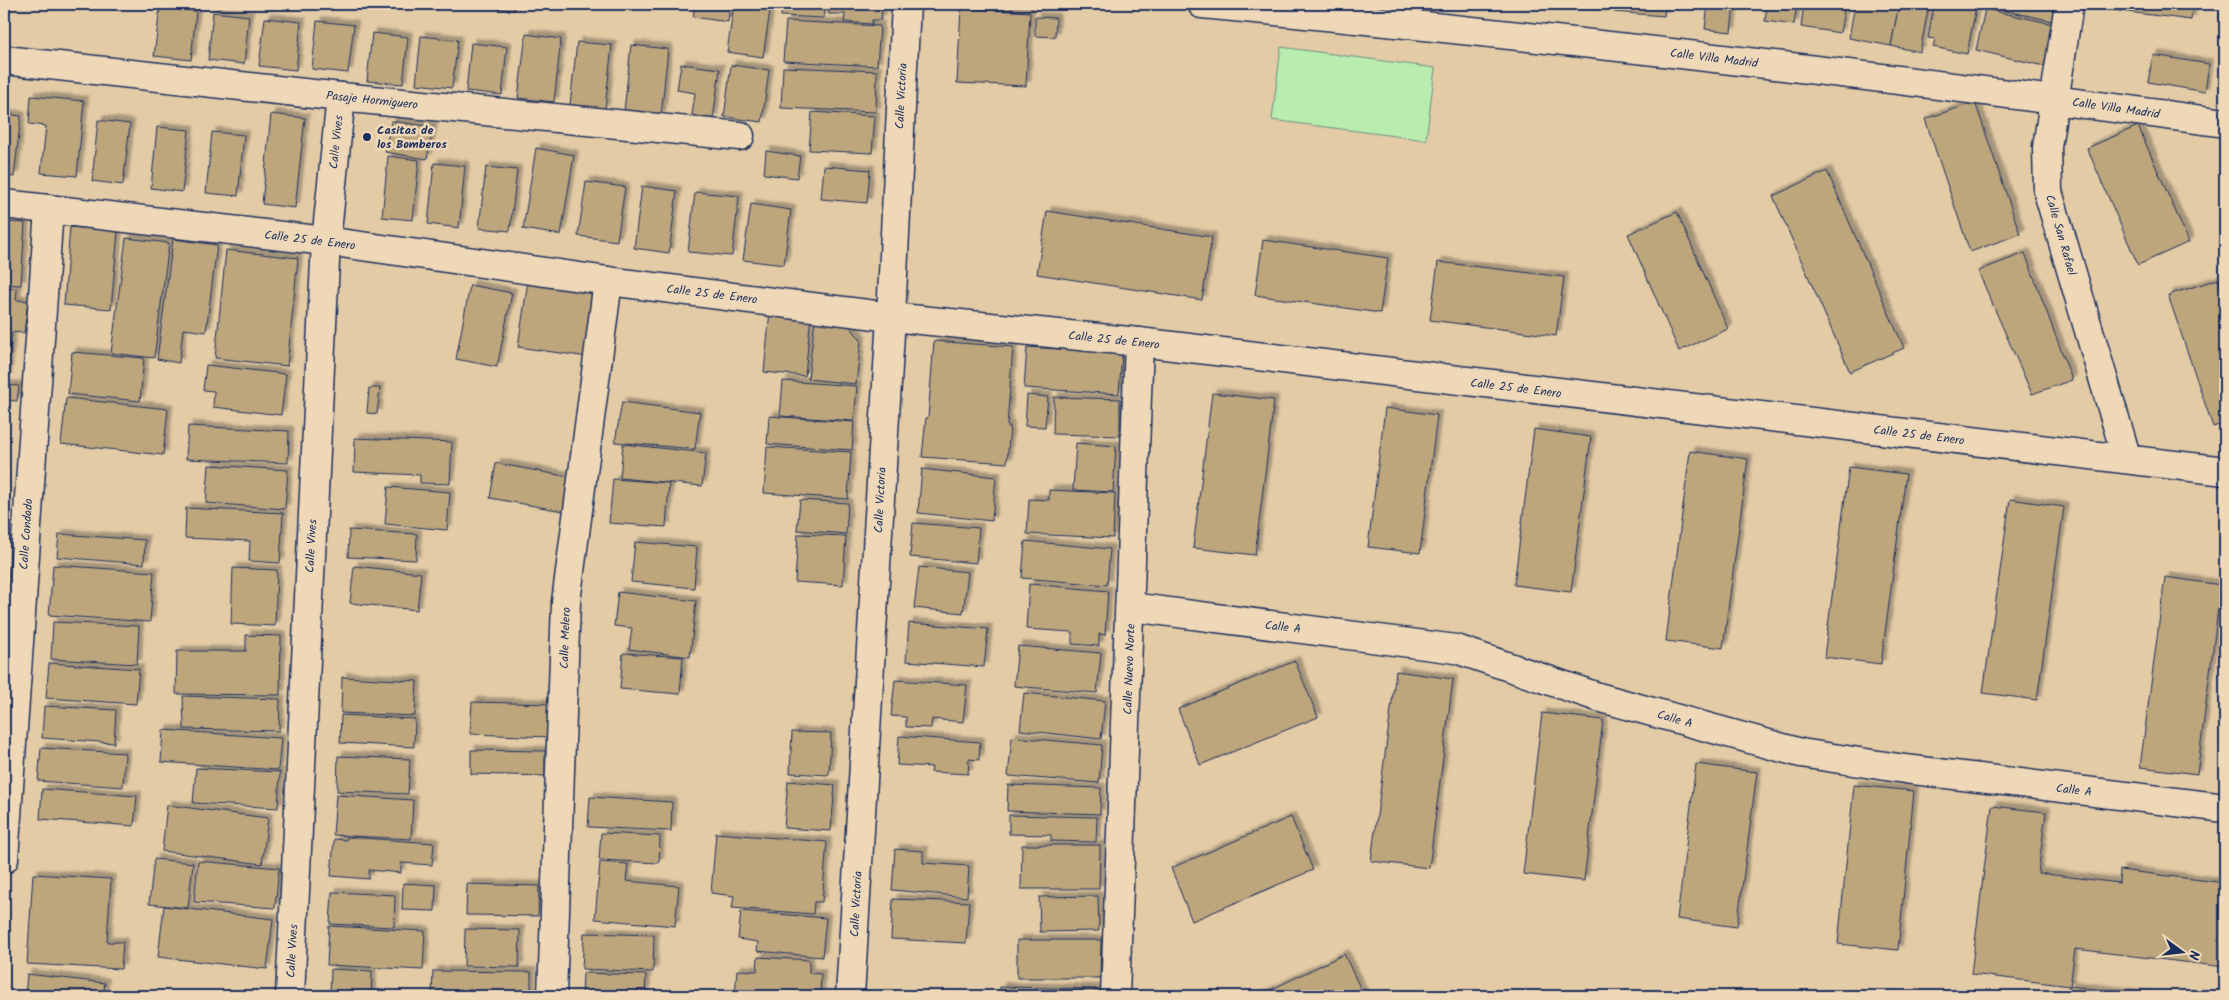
<svg xmlns="http://www.w3.org/2000/svg" width="2229" height="1000" font-family="Kalam,sans-serif">
<defs>
<filter id="shadow"><feDropShadow dx="4.5" dy="-4.5" stdDeviation="1" flood-color="#0004"/></filter>
</defs>
<rect width="100%" height="100%" fill="#e3cba6"/>
<filter id="ink" filterUnits="userSpaceOnUse"><feTurbulence type="fractalNoise" baseFrequency=".02" numOctaves="2"/><feDisplacementMap in="SourceGraphic" scale="10" xChannelSelector="R" yChannelSelector="G"/><feConvolveMatrix kernelMatrix="1 2 1 2 8 2 1 2 1" color-interpolation-filters="sRGB"/></filter>
<g filter="url(#ink)">
<path fill="#b8edaf" stroke="#6a8e86" d="M1281,47L1435,68L1426,140L1272,120Z"/>
<g fill="#bda57c" stroke="#1b2f5e" filter="url(#shadow)">
<path d="M483,4H515L514,10L482,7Z"/>
<path d="M695,4H730L728,22L693,17Z"/>
<path d="M734,4H771L763,57L727,52Z"/>
<path d="M782,4H825L824,18L781,16Z"/>
<path d="M829,4H882L881,20H872V24L844,22L845,14H829Z"/>
<path d="M1527,4H1551V8L1526,7Z"/>
<path d="M1559,4H1606L1605,10L1558,7Z"/>
<path d="M1614,4H1665L1664,16L1614,12Z"/>
<path d="M1708,4H1734L1731,32L1705,29Z"/>
<path d="M1767,4H1797L1794,25L1765,21Z"/>
<path d="M1804,4H1845L1840,33L1801,27Z"/>
<path d="M1855,4H1899L1891,46L1849,38Z"/>
<path d="M1899,4H1929L1920,52L1891,46Z"/>
<path d="M1934,4H1961L1976,7L1967,54L1933,47L1935,39L1928,38Z"/>
<path d="M1989,4H2056L2052,21L1989,7Z"/>
<path d="M2097,4H2193L2191,20L2096,8Z"/>
<path d="M2222,4H2225V19L2219,18Z"/>
<path d="M160,8L196,11L191,60L154,56Z"/>
<path d="M961,8L1030,12L1026,86L957,83Z"/>
<path d="M1985,9L2053,24L2044,66L1976,50Z"/>
<path d="M213,12L249,16L244,64L208,60Z"/>
<path d="M1035,17L1056,18L1055,37L1035,36Z"/>
<path d="M265,18L301,22L296,70L259,66Z"/>
<path d="M317,21L354,25L348,73L312,69Z"/>
<path d="M786,21L880,26L877,66L783,61Z"/>
<path d="M372,33L408,37L403,84L367,81Z"/>
<path d="M526,34L561,39L554,102L518,98Z"/>
<path d="M421,36L458,40L452,88L416,84Z"/>
<path d="M577,42L612,45L605,109L570,105Z"/>
<path d="M471,43L507,47L502,95L466,91Z"/>
<path d="M631,45L668,49L661,116L624,112Z"/>
<path d="M2153,55L2209,64L2205,92L2148,82Z"/>
<path d="M681,64L720,69L713,119L692,115L695,93L677,90Z"/>
<path d="M731,65L769,70L762,122L724,117Z"/>
<path d="M783,67L877,71L876,112L781,108Z"/>
<path d="M31,96L84,101L77,176L41,173L46,126L29,124Z"/>
<path d="M1975,102L2020,234L1970,252L1925,119Z"/>
<path d="M812,112L875,116L872,153L809,150Z"/>
<path d="M4,114L21,116L14,177L4,176Z"/>
<path d="M271,114L305,118L295,208L262,204Z"/>
<path d="M98,120L130,124L123,185L92,181Z"/>
<path d="M391,121L433,127L427,159L385,152Z"/>
<path d="M2138,126L2189,242L2138,265L2087,148Z"/>
<path d="M157,127L189,130L182,192L151,188Z"/>
<path d="M212,132L244,135L238,196L206,193Z"/>
<path d="M536,148L574,155L561,235L523,229Z"/>
<path d="M766,151L800,156L797,178L764,174Z"/>
<path d="M388,156L419,160L413,220L382,217Z"/>
<path d="M434,163L465,166L459,228L428,224Z"/>
<path d="M824,166L870,170L867,203L821,199Z"/>
<path d="M486,167L517,170L510,231L479,228Z"/>
<path d="M1827,171L1904,348L1850,372L1773,196Z"/>
<path d="M586,182L625,187L617,241L578,236Z"/>
<path d="M642,186L677,191L669,253L634,248Z"/>
<path d="M695,192L739,196L732,256L688,252Z"/>
<path d="M751,204L791,210L784,265L743,260Z"/>
<path d="M1047,211L1212,237L1202,300L1037,274Z"/>
<path d="M1677,212L1728,329L1679,351L1628,234Z"/>
<path d="M4,222L25,223L21,285L4,284Z"/>
<path d="M70,227L118,231L111,309L64,305Z"/>
<path d="M126,238L169,243L154,358L111,353Z"/>
<path d="M173,239L217,245L206,332L183,329L179,363L157,359Z"/>
<path d="M1263,240L1388,258L1380,313L1255,295Z"/>
<path d="M226,250L298,258L287,366L215,358Z"/>
<path d="M2025,253L2072,380L2032,394L1978,271Z"/>
<path d="M1438,262L1564,277L1556,336L1430,320Z"/>
<path d="M2218,279L2225,300V423L2213,427L2168,295Z"/>
<path d="M528,281L598,290L588,357L518,347Z"/>
<path d="M470,285L512,293L497,367L456,359Z"/>
<path d="M4,288L17,289L16,300L28,301L24,333L12,332L7,378L4,377Z"/>
<path d="M770,311L811,315L805,376L764,372Z"/>
<path d="M815,319L848,324L861,340L856,384L808,379Z"/>
<path d="M934,341L1013,347L1007,426H1010L1007,463L922,457L926,418H928Z"/>
<path d="M1027,347L1122,353L1119,394L1024,388Z"/>
<path d="M72,352L144,358L140,401L68,394Z"/>
<path d="M206,365L286,374L281,415L213,407L214,391L203,390Z"/>
<path d="M783,381L857,386L854,421L780,416Z"/>
<path d="M4,385L19,386L17,401L4,400Z"/>
<path d="M369,388H380L377,414L367,413Z"/>
<path d="M1212,393L1274,400L1255,555L1193,548Z"/>
<path d="M1027,395L1048,397L1045,427L1025,426Z"/>
<path d="M1054,397L1120,399V436L1053,434Z"/>
<path d="M66,398L168,409L163,455L61,444Z"/>
<path d="M622,402L700,412L695,449L615,442Z"/>
<path d="M1385,408L1437,415L1420,553L1368,547Z"/>
<path d="M769,416L854,422L852,450L767,444Z"/>
<path d="M188,426L289,431L288,463L186,459Z"/>
<path d="M1534,429L1591,437L1571,592L1514,585Z"/>
<path d="M355,438L452,442L450,484L420,483V475L354,472Z"/>
<path d="M1076,443L1116,446L1113,492L1073,490Z"/>
<path d="M623,444L706,453L702,486L620,478Z"/>
<path d="M767,447L851,452L848,499L764,493Z"/>
<path d="M1690,451L1748,459L1723,648L1666,641Z"/>
<path d="M496,463L574,478L568,512L490,498Z"/>
<path d="M209,465L288,470L285,509L206,503Z"/>
<path d="M1849,467L1906,474L1881,664L1824,657Z"/>
<path d="M922,469L996,477L992,521L918,513Z"/>
<path d="M613,479L669,483L666,527L609,523Z"/>
<path d="M388,487L450,492L447,530L385,524Z"/>
<path d="M1049,490L1115,493L1113,538L1027,534L1029,499L1049,500Z"/>
<path d="M2010,499L2064,507L2037,700L1983,693Z"/>
<path d="M800,500L848,503L846,534L797,530Z"/>
<path d="M186,508L283,513L280,563L249,561L250,541L185,538Z"/>
<path d="M913,523L979,528L976,563L910,557Z"/>
<path d="M349,530L417,534L416,560L348,557Z"/>
<path d="M59,534L145,540L144,564L57,557Z"/>
<path d="M798,534L846,536L843,585L795,582Z"/>
<path d="M1025,541L1110,549L1107,585L1022,578Z"/>
<path d="M635,542L697,547L694,588L631,582Z"/>
<path d="M53,565L154,572L150,622L49,615Z"/>
<path d="M354,566L421,573L417,610L350,603Z"/>
<path d="M919,567L968,572L963,613L914,608Z"/>
<path d="M233,568L277,570L275,626L231,624Z"/>
<path d="M2165,577L2221,585L2197,774L2140,767Z"/>
<path d="M1029,584L1108,591L1105,635L1099,634V646L1072,644V632L1026,629Z"/>
<path d="M618,592L696,601L690,657L629,649L632,628L614,626Z"/>
<path d="M53,622L139,626L137,664L51,659Z"/>
<path d="M909,623L988,629L984,667L906,661Z"/>
<path d="M246,635L281,636L280,695L176,694L177,651H246Z"/>
<path d="M1018,646L1101,653L1097,693L1014,686Z"/>
<path d="M623,653L683,657L680,694L620,689Z"/>
<path d="M1295,661L1318,717L1200,765L1178,709Z"/>
<path d="M49,663L139,669L136,704L46,698Z"/>
<path d="M1396,671L1453,679L1429,868L1371,861Z"/>
<path d="M342,677L417,681L415,716L341,713Z"/>
<path d="M895,680L967,685L963,722L932,719L931,728L906,727V717L891,716Z"/>
<path d="M1024,693L1105,701L1101,739L1020,730Z"/>
<path d="M183,696L280,699L279,731L184,729Z"/>
<path d="M472,702L551,704L550,737L470,734Z"/>
<path d="M44,706L116,710L114,743L42,738Z"/>
<path d="M1542,713L1603,720L1584,881L1523,874Z"/>
<path d="M341,715L415,719L414,747L340,743Z"/>
<path d="M163,730L281,738L278,770L161,762Z"/>
<path d="M792,732L831,733L829,775L790,773Z"/>
<path d="M899,736L980,742L979,760L969,759L968,774L931,772L932,767L897,765Z"/>
<path d="M1012,737L1102,745L1099,783L1008,776Z"/>
<path d="M41,748L125,753L123,787L38,781Z"/>
<path d="M471,750L545,751V776L471,774Z"/>
<path d="M338,756L410,759L408,794L337,791Z"/>
<path d="M1696,764L1757,772L1737,927L1677,919Z"/>
<path d="M196,768L280,772L278,808L193,803Z"/>
<path d="M788,781L835,785L831,831L784,828Z"/>
<path d="M1008,785L1101,788L1100,814L1007,811Z"/>
<path d="M1854,785L1914,791L1898,950L1838,944Z"/>
<path d="M42,789L137,796L134,826L40,819Z"/>
<path d="M336,795L413,800L411,839L333,835Z"/>
<path d="M590,797L672,802L671,831L588,827Z"/>
<path d="M167,805L268,818L262,864L162,851Z"/>
<path d="M1992,806L2046,812L2038,873L2119,883L2120,870L2225,883V967L2075,949L2070,986L1971,974Z"/>
<path d="M1009,815L1097,817L1096,842L1051,841V835L1009,834Z"/>
<path d="M1291,817L1313,870L1192,921L1171,868Z"/>
<path d="M601,833L660,836L659,863L599,860Z"/>
<path d="M716,833L827,842L822,902H814L813,914L732,908L734,896L711,893Z"/>
<path d="M347,837L434,843L432,865L401,863V873L369,870V879L331,876L334,839L346,840Z"/>
<path d="M1022,845H1100L1099,889H1021Z"/>
<path d="M895,849L923,851V863L969,866L967,897L892,890Z"/>
<path d="M154,859L193,863L188,908L149,904Z"/>
<path d="M198,861L279,868L275,908L194,902Z"/>
<path d="M600,862L628,864L626,881L679,886L675,926L595,919Z"/>
<path d="M33,874L111,879L107,942H123L121,969L27,964Z"/>
<path d="M403,883L436,885L435,911L402,910Z"/>
<path d="M467,884L539,886L538,916L466,915Z"/>
<path d="M332,892L395,895L394,927L330,924Z"/>
<path d="M1098,896L1099,931L1040,932L1039,897Z"/>
<path d="M893,899L969,902L966,943L891,939Z"/>
<path d="M164,906L273,919L267,969L158,957Z"/>
<path d="M741,911L826,918L822,957L757,951L758,942L738,939Z"/>
<path d="M329,926L425,931L423,970L327,965Z"/>
<path d="M465,929L520,930L519,967L464,966Z"/>
<path d="M584,933L654,935L653,972L582,969Z"/>
<path d="M1017,940H1101L1100,978H1017Z"/>
<path d="M1344,954L1364,996H1258Z"/>
<path d="M758,957L809,960V973L821,974L820,996H735L737,970L757,971Z"/>
<path d="M331,969L372,971L371,996H330Z"/>
<path d="M433,971L531,972V996H432Z"/>
<path d="M583,973L646,975L645,996H582Z"/>
<path d="M27,974L105,983L103,996H25Z"/>
<path d="M2069,986L2153,996H2068Z"/>
<path d="M1000,987L1096,989V996H1000Z"/>
</g>
<g fill="none" stroke-linecap="round" stroke-linejoin="round">
<defs>
<g id="minor">
<path d="M1202,4C1544,36 1885,76 2225,123"/>
<path d="M2069,4L2047,147L2048,192L2127,459"/>
<path d="M4,60L341,97L740,136"/>
<path d="M4,204L326,241L608,281L891,317L1139,342L2225,471"/>
<path d="M1131,607L1456,649L1598,697L1801,753L1905,769L2225,808"/>
<path d="M4,859L49,209"/>
<path d="M290,996L326,241L341,97"/>
<path d="M552,996L566,602L608,281"/>
<path d="M850,996L891,317L906,4"/>
<path d="M1115,996L1139,342"/>
</g>
</defs>
<use href="#minor" stroke="#1b2f5e" stroke-width="31"/>
<use href="#minor" stroke="#efd8b7" stroke-width="28"/>
</g>
</g>
<circle fill="#1b2f5e" stroke="#efd8b7" stroke-width="2" cx="367" cy="137" r="5"/>
<g text-anchor="middle" stroke-width="5" stroke-linejoin="round" paint-order="stroke">
<g font-size="12" fill="#1b2f5e" stroke="#efd8b7">
<text transform="translate(1714 58) rotate(7)" y="4">Calle Villa Madrid</text>
<text transform="translate(901 96) rotate(-87)" y="4">Calle Victoria</text>
<text transform="translate(372 100) rotate(6)" y="4">Pasaje Hormiguero</text>
<text transform="translate(2116 108) rotate(8)" y="4">Calle Villa Madrid</text>
<text transform="translate(336 142) rotate(-84)" y="4">Calle Vives</text>
<text transform="translate(2061 235) rotate(74)" y="4">Calle San Rafael</text>
<text transform="translate(310 240) rotate(7)" y="4">Calle 25 de Enero</text>
<text transform="translate(712 294) rotate(7)" y="4">Calle 25 de Enero</text>
<text transform="translate(1114 340) rotate(6)" y="4">Calle 25 de Enero</text>
<text transform="translate(1516 388) rotate(7)" y="4">Calle 25 de Enero</text>
<text transform="translate(1919 435) rotate(7)" y="4">Calle 25 de Enero</text>
<text transform="translate(880 500) rotate(-87)" y="4">Calle Victoria</text>
<text transform="translate(26 534) rotate(-86)" y="4">Calle Condado</text>
<text transform="translate(311 546) rotate(-87)" y="4">Calle Vives</text>
<text transform="translate(1283 627) rotate(7)" y="4">Calle A</text>
<text transform="translate(565 638) rotate(-88)" y="4">Calle Melero</text>
<text transform="translate(1129 669) rotate(-88)" y="4">Calle Nuevo Norte</text>
<text transform="translate(1675 719) rotate(16)" y="4">Calle A</text>
<text transform="translate(2074 790) rotate(7)" y="4">Calle A</text>
<text transform="translate(856 904) rotate(-87)" y="4">Calle Victoria</text>
<text transform="translate(292 951) rotate(-87)" y="4">Calle Vives</text>
</g>
<g font-size="12" font-weight="bold" fill="#1b2f5e" stroke="#efd8b7" text-anchor="start">
<text x="377" y="134">Casitas de<tspan x="377" dy="14">los Bomberos</tspan></text>
</g>
</g>
<rect width="2229" height="1000" fill="none" stroke="#efd8b7" stroke-width="20"/>
<rect x="10" y="10" width="2209" height="980" fill="none" stroke="#1b2f5e" stroke-width="2" filter="url(#ink)"/>
<g transform="translate(2182 952) rotate(105)" stroke="#efd8b7" stroke-width="4" paint-order="stroke">
<path d="M0-4L9 19L0 12L-9 19Z" fill="#1b2f5e"/>
<text y="-8" font-size="14" font-weight="bold" text-anchor="middle" fill="#1b2f5e">N</text>
</g>
</svg>
